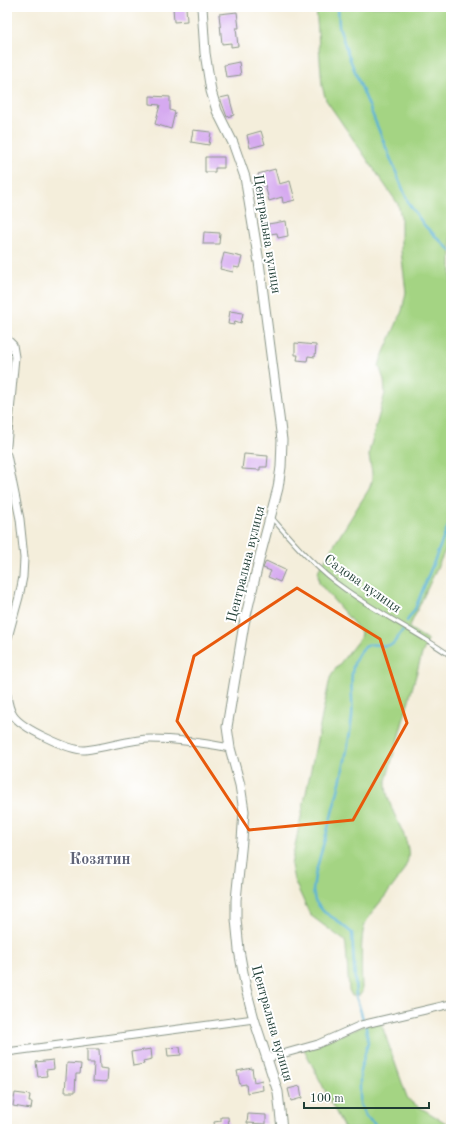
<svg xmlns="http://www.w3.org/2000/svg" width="458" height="1136" font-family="'Old Standard TT',serif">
<rect width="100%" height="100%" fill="#fff"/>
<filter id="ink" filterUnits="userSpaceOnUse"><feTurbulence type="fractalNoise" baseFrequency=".025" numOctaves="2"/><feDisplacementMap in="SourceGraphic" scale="8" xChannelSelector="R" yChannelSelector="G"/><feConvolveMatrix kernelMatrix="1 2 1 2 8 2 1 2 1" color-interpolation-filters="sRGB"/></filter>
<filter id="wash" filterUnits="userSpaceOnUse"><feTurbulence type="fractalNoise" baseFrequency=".012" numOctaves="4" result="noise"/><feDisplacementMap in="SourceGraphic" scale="16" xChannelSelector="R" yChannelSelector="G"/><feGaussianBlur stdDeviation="0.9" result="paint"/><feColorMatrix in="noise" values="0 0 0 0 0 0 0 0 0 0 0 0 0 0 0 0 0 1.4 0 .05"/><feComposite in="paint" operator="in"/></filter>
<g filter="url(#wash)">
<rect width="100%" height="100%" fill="#f4eedb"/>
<g fill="#a4d483" stroke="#62885c">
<path d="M316,7H451V538L409,628L428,640L422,654L386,781C385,810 412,836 408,859C404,878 376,904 366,922C359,935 362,976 362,992L360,995L352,996L349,990L346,947L345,941L310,915L294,880L291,865L330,678L334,671L360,638L361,632L319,583L318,574L319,569L369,489L372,481V473L369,456L370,448L385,393L384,380L379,366L381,359L402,311L406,292L401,251V217L398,204L326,100L322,86Z"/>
<path d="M380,1020L407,1097L411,1102L451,1126V1129H345L344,1128L304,1049Z"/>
</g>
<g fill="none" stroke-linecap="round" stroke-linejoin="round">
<g stroke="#5ab3d7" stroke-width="2.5">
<path d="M338,7L339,26L347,52L409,204L425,226L451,251"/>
<path d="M407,621L415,609L451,519"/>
<path d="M363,1019L356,996L352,933L335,919L324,912L315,901L313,891L315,875C329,822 346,771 352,717C354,696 346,670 360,652C372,637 381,650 393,644L403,630"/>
<path d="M366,1027L368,1043L360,1071V1104L366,1117L381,1129"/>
</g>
</g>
<g id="blocks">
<g fill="#d6aaf0">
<path d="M173,7H186L187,21L174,22Z"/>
<path d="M237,12L239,28H236L238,46L231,47V43L222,44L219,14Z"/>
<path d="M239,62L241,75L226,77L224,65Z"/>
<path d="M150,96L170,97V110L175,112L171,129L155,124L160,105L150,104Z"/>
<path d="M229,96L234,115L227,117L220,98Z"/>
<path d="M193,130L211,132L209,145L191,142Z"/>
<path d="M261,131L265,144L250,148L247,135Z"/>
<path d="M205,157H224V168H215V172H205Z"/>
<path d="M275,169L279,184L290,181L295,200L283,203L282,197L269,201L265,185L261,186L258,174Z"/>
<path d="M286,221L288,236L278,238L277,233L270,234L268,224Z"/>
<path d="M204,232L220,233L219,244H203Z"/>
<path d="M224,253L242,257L239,268L234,267L233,272L220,269Z"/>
<path d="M230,311L243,313L241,323L235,321L234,325L228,324Z"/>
<path d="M295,343L316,345L315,357L308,356L307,361L297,360L298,355H295Z"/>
<path d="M244,454L268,456L267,467H260V470L242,469Z"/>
<path d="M266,561L285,570L280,582L268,577L271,571L263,568Z"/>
<path d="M180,1047L181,1055L168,1056L167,1048Z"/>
<path d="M87,1049H99L100,1068L108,1069L107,1082L93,1081L94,1063H87Z"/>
<path d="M151,1049L152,1059L143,1061L144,1064L133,1066L131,1052Z"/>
<path d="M53,1060L54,1069L46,1070L47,1076L38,1077L36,1062Z"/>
<path d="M67,1063L81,1064L80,1074H76L75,1092H65Z"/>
<path d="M252,1068L254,1082L262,1080L263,1090L247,1093L246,1084L240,1085L237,1071Z"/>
<path d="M300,1086L302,1098L291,1101L288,1089Z"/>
<path d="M15,1093L30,1095L29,1102H32L31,1109L13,1106Z"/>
<path d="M248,1114L266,1115V1124L247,1123Z"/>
<path d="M221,1117H228L229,1129H215L214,1122L221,1121Z"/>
</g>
</g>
</g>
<g filter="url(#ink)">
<use href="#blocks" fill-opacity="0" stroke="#8a9688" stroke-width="1"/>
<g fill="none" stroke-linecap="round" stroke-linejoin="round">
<defs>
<path id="service" d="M272,518C294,543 315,568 342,587C377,613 416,631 451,656"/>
<g id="minor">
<path d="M7,339L13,345L15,357L7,445"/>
<path d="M7,455L20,519L24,558L23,577L19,597L7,641"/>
<path d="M7,695C8,702 9,709 13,715C21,728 70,751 85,750C107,748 129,739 151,739C178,739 204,743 230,748"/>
<path d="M7,1052L254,1019"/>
<path d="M268,1058L318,1044L361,1025L451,1004"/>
</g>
<path id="tertiary" d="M202,7L205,53L211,91L217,111L233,143L245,177L259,262L282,440L281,467L278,488L260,556L244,624L227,727L230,748L240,785L244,811L242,840L236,900V919L239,950L246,989L254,1019L278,1092L282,1129"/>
</defs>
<use href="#service" stroke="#8a9688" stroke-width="5.5"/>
<use href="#minor" stroke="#8a9688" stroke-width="9"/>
<use href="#tertiary" stroke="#8a9688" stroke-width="11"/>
<use href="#service" stroke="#fff" stroke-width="3.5"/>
<use href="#minor" stroke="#fff" stroke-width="7"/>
<use href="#tertiary" stroke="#fff" stroke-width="9"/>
</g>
</g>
<path fill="none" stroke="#e8590c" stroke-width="3" stroke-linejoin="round" d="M297,588L380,639L407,723L353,820L249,830L177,721L194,656Z"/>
<g text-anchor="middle" stroke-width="4" stroke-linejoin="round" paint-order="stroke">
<g font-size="14" fill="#1f3d34" stroke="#fff">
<text transform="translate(268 234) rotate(81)" y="5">Центральна вулиця</text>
<text transform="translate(245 564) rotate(-76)" y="5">Центральна вулиця</text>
<text transform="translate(363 583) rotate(35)" y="5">Садова вулиця</text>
<text transform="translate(273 1023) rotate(74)" y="5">Центральна вулиця</text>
</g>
<g font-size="16" font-weight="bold" fill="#5f6376" stroke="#fff">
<text x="100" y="864">Козятин</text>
</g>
</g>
<rect width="458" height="1136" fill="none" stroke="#fff" stroke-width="24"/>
<path d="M304 1102v6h125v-6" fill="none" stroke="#1f3d34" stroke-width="2"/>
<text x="310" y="1102" font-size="12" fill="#1f3d34" stroke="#ffffff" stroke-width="3" paint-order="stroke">100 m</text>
</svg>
